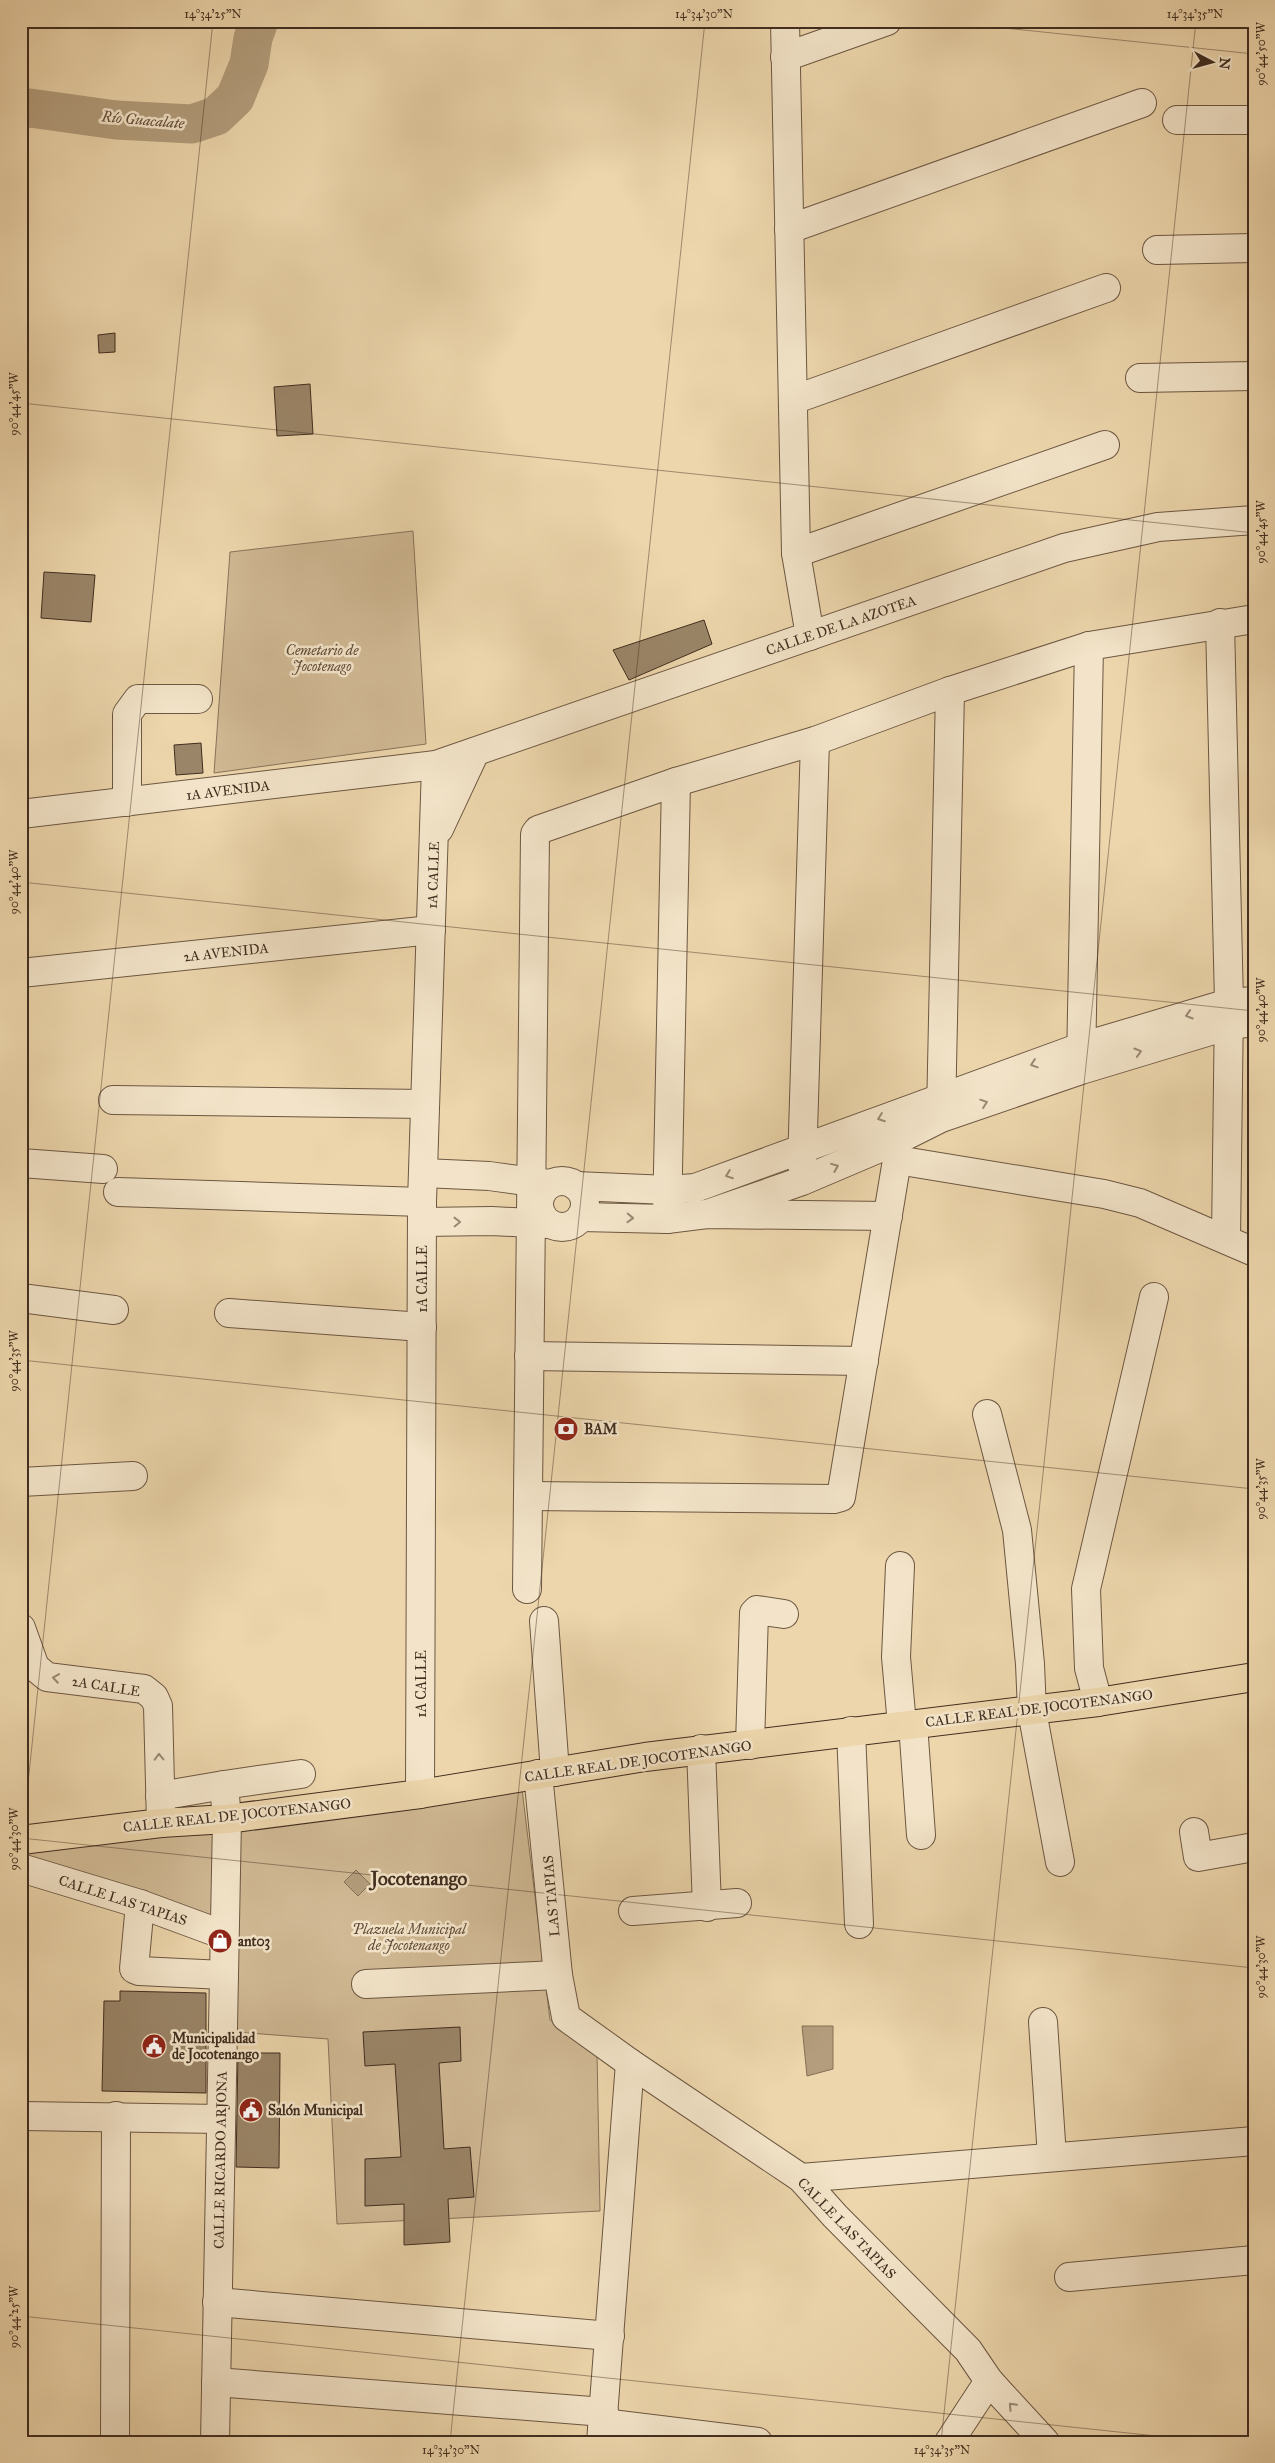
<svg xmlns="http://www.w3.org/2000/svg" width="1275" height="2463" font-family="'IM FELL Great Primer',serif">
<rect width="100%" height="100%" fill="#edd6ac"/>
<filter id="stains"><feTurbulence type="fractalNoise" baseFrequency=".004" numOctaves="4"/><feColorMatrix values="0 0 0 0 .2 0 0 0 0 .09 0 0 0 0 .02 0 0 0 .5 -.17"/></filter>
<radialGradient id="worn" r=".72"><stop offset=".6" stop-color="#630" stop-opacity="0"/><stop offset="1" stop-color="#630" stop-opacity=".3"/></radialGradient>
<g fill="#d0b994" stroke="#88735a">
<path d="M413,531L426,744L214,773L230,552Z"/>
<path d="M522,1789L550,2020L597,2053L600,2211L337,2224L328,2039L235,2032L239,1830Z"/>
<path d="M218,1829L216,1925L21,1861V1847Z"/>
</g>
<g fill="#b39d7c" stroke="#857057">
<path d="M356,1870L370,1884L358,1896L344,1882Z"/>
<path d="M802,2026H833V2069L807,2076Z"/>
</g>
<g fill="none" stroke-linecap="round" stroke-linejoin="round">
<path stroke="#b39d7c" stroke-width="39" d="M21,110L30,108L116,120L192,124L216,116L235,98L249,64L253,38L259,21"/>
</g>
<g fill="#9a8568" stroke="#412d1f">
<path d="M115,333V352L99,353L98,335Z"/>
<path d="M310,384L313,434L277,436L274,387Z"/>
<path d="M44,572L95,575L91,622L41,618Z"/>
<path d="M704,620L712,644L629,680L613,650Z"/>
<path d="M201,743L203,773L176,775L174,745Z"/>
<path d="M120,1991L206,1993V2093L102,2091L104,2001H120Z"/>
<path d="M460,2027L461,2061L439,2063L444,2149L470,2147L474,2197L448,2199L450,2242L404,2245V2204L365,2206V2159L401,2157L395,2064L365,2066L363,2032Z"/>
<path d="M238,2053H280L279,2168L236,2167Z"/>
</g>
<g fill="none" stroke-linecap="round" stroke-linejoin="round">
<defs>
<g id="minor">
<path d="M785,21L796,553L810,636"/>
<path d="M785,57L887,21"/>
<path d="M1177,120H1254"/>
<path d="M789,229L1142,103"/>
<path d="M1157,250L1254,248"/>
<path d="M1140,378L1254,376"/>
<path d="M793,400L1106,288"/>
<path d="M796,553L1105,445"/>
<path d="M1220,623L1229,1003L1226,1239"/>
<path d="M127,802V714L138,699H198"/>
<path d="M21,814L436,765L1064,548L1158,527L1254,520"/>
<path d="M439,829L475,752"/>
<path d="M21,973L431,930"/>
<path d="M1081,1064L1089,646"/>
<path d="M113,1100L425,1104"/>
<path d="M941,1114L950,691"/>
<path d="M897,1160L1104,1194L1140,1203L1254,1252"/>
<path d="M21,1163L103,1169"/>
<path d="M802,1165L815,741"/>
<path d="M424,1173L489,1176L549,1184"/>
<circle cx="562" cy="1204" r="23"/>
<path d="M576,1186L668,1190L695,1188L1081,1047L1229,1003L1254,1001"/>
<path d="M118,1192L422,1202"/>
<path d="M707,1214L802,1181L889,1144L941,1118L1081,1070L1230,1025L1254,1022"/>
<path d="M581,1217L667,1219L707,1214L888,1216"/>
<path d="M667,1219L676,782"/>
<path d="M422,1222L492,1221L550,1224"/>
<path d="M21,1298L114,1310"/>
<path d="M229,1313L422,1327"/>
<path d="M529,1356L864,1361"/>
<path d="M987,1414L1017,1530L1030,1664L1032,1711L1060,1862"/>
<path d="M21,1482L133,1476"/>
<path d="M528,1496L834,1499L841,1497L897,1160L889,1144"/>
<path d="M900,1566L896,1657L902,1725"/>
<path d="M527,1589L535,834L538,830L676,782L815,741L950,691L1089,646L1254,619"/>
<path d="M544,1621L555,1772"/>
<path d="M21,1628L35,1667L47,1677L144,1689L154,1697L158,1706L161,1823"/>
<path d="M1098,1702L1089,1668L1086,1589L1154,1297"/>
<path d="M913,1724L921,1835"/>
<path d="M851,1731L859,1924"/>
<path d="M750,1745L754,1613L757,1610L784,1614"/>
<path d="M701,1749L707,1907"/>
<path d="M538,1774L558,1975L566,2017L630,2063L801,2178L835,2216L968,2350L989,2381L1045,2442"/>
<path d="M420,1794L422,1202L436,765"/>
<path d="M160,1796L224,1785"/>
<path d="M1194,1832L1198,1857L1254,1847"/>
<path d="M21,1868L140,1904L224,1935"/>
<path d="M140,1904L134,1969L139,1971L224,1975"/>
<path d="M633,1911L737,1903"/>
<path d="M366,1984L558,1975"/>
<path d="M1043,2022L1052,2157"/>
<path d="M21,2116L221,2119"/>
<path d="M801,2178L1254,2141"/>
<path d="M1069,2277L1254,2260"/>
<path d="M217,2302L610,2336"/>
<path d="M216,2382L604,2412"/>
<path d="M603,2423L758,2442"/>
<path d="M115,2442L116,2116"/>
<path d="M215,2442L227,1819L224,1785L301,1774"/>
<path d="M601,2442L630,2063"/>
<path d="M949,2442L989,2381"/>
</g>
<path id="major" d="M21,1840L161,1823L227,1819L420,1794L645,1757L1098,1702L1254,1677"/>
</defs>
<use href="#minor" stroke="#6c5742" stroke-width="30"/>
<use href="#major" stroke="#412d1f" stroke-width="30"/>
<use href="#minor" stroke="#f3e4c9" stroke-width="28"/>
<use href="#major" stroke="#edd6ac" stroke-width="28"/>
</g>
<defs><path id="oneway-chevron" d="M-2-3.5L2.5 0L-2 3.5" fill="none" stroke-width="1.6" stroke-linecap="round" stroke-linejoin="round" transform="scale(1.25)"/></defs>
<g stroke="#9a8874">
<use href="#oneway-chevron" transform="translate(1189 1015) rotate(163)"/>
<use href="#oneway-chevron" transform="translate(1138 1052) rotate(-17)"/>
<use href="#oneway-chevron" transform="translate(1034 1064) rotate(161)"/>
<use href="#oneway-chevron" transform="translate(984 1103) rotate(-19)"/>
<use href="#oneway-chevron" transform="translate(881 1118) rotate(160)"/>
<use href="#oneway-chevron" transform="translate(835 1167) rotate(-22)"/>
<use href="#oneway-chevron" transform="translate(729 1175) rotate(159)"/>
<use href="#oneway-chevron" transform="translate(630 1218) rotate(2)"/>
<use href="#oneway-chevron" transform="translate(457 1222) rotate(-1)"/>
<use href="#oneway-chevron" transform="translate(56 1678) rotate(-172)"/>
<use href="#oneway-chevron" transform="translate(159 1757) rotate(-91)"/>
<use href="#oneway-chevron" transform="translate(1012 2406) rotate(-133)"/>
</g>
<path fill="none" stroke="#412d1f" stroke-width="1" stroke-opacity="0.45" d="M937,21L1254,54M21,403L1254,533M21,882L1254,1011M21,1360L1254,1489M21,1838L1254,1968M21,1850L213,21M21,2316L1213,2442M450,2442L705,21M941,2442L1196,21"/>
<defs>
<symbol id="bank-disc" viewBox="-11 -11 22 22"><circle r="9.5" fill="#8f2418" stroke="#f3e4c9"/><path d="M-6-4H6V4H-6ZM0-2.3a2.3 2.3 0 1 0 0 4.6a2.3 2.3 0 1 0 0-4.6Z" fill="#fff"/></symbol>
<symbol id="shop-disc" viewBox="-11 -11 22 22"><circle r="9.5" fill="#8f2418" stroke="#f3e4c9"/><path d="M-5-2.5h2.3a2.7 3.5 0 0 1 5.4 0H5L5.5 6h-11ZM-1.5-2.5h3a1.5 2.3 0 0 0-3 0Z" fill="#fff"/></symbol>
<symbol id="civic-disc" viewBox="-11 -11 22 22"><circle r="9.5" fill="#8f2418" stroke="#f3e4c9"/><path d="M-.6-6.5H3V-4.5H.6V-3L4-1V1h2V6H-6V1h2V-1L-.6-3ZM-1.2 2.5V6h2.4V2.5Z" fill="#fff"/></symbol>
</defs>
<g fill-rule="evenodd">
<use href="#bank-disc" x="552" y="1415" width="28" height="28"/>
<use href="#shop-disc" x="206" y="1927" width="28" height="28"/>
<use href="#civic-disc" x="140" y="2032" width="28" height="28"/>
<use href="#civic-disc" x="237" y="2096" width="28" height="28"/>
</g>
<g text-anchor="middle" stroke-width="5" stroke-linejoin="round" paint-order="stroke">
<g font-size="14" fill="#412d1f" stroke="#f3e4c9">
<text transform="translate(841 625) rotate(-19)" y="5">CALLE DE LA AZOTEA</text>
<text transform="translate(228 790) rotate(-7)" y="5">1A AVENIDA</text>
<text transform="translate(433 875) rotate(-88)" y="5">1A CALLE</text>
<text transform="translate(226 952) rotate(-6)" y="5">2A AVENIDA</text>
<text transform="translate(422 1279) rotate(-90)" y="5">1A CALLE</text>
<text transform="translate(421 1684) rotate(-90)" y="5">1A CALLE</text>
<text transform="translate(106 1686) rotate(9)" y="5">2A CALLE</text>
<text transform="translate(1039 1708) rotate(-7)" y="5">CALLE REAL DE JOCOTENANGO</text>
<text transform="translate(638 1761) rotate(-8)" y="5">CALLE REAL DE JOCOTENANGO</text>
<text transform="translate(237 1815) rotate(-6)" y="5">CALLE REAL DE JOCOTENANGO</text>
<text transform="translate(551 1896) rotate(-95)" y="5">LAS TAPIAS</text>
<text transform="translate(123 1900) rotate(18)" y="5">CALLE LAS TAPIAS</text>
<text transform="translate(220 2160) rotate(-89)" y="5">CALLE RICARDO ARJONA</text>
<text transform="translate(847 2228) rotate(46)" y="5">CALLE LAS TAPIAS</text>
</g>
<g font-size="14" font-style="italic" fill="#5e4936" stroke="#f3e4c9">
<text x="322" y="655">Cemetario de<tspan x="322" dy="16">Jocotenago</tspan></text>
<text x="409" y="1934">Plazuela Municipal<tspan x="409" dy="16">de Jocotenango</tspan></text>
</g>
<g font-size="14" font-weight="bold" fill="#412d1f" stroke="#f3e4c9" text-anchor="start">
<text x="584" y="1434">BAM</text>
<text x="238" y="1946">ant03</text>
<text x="172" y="2043">Municipalidad<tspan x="172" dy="16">de Jocotenango</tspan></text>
<text x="268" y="2115">Salón Municipal</text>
</g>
<g font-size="15" font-style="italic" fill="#5e4936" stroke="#f3e4c9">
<text transform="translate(143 120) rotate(5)" y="5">Río Guacalate</text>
</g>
<g font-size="19" font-weight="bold" fill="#412d1f" stroke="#f3e4c9">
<text x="419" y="1885">Jocotenango</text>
</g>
</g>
<rect width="1275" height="2463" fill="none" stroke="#edd6ac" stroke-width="55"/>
<g transform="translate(1212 62) rotate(96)" stroke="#f3e4c9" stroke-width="4" paint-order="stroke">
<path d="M0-4L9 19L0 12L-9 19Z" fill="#412d1f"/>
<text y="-8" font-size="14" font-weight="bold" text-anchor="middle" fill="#412d1f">N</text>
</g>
<rect x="28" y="28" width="1220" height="2408" fill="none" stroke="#412d1f" stroke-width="2"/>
<g font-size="12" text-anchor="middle" fill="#412d1f">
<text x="213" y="18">14°34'25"N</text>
<text x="704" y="18">14°34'30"N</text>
<text x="1195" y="18">14°34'35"N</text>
<text transform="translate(1261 54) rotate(-90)" y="4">90°44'50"W</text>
<text transform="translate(14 404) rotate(-90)" y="4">90°44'45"W</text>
<text transform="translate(1261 532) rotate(-90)" y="4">90°44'45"W</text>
<text transform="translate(14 882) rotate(-90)" y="4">90°44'40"W</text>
<text transform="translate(1261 1010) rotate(-90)" y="4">90°44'40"W</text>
<text transform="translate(14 1361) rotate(-90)" y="4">90°44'35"W</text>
<text transform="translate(1261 1489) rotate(-90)" y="4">90°44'35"W</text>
<text transform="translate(14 1839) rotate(-90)" y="4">90°44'30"W</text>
<text transform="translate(1261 1967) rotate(-90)" y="4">90°44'30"W</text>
<text transform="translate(14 2317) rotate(-90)" y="4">90°44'25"W</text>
<text x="451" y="2454">14°34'30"N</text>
<text x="942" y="2454">14°34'35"N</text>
</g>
<rect width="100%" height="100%" filter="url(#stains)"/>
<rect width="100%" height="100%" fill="url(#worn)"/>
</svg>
